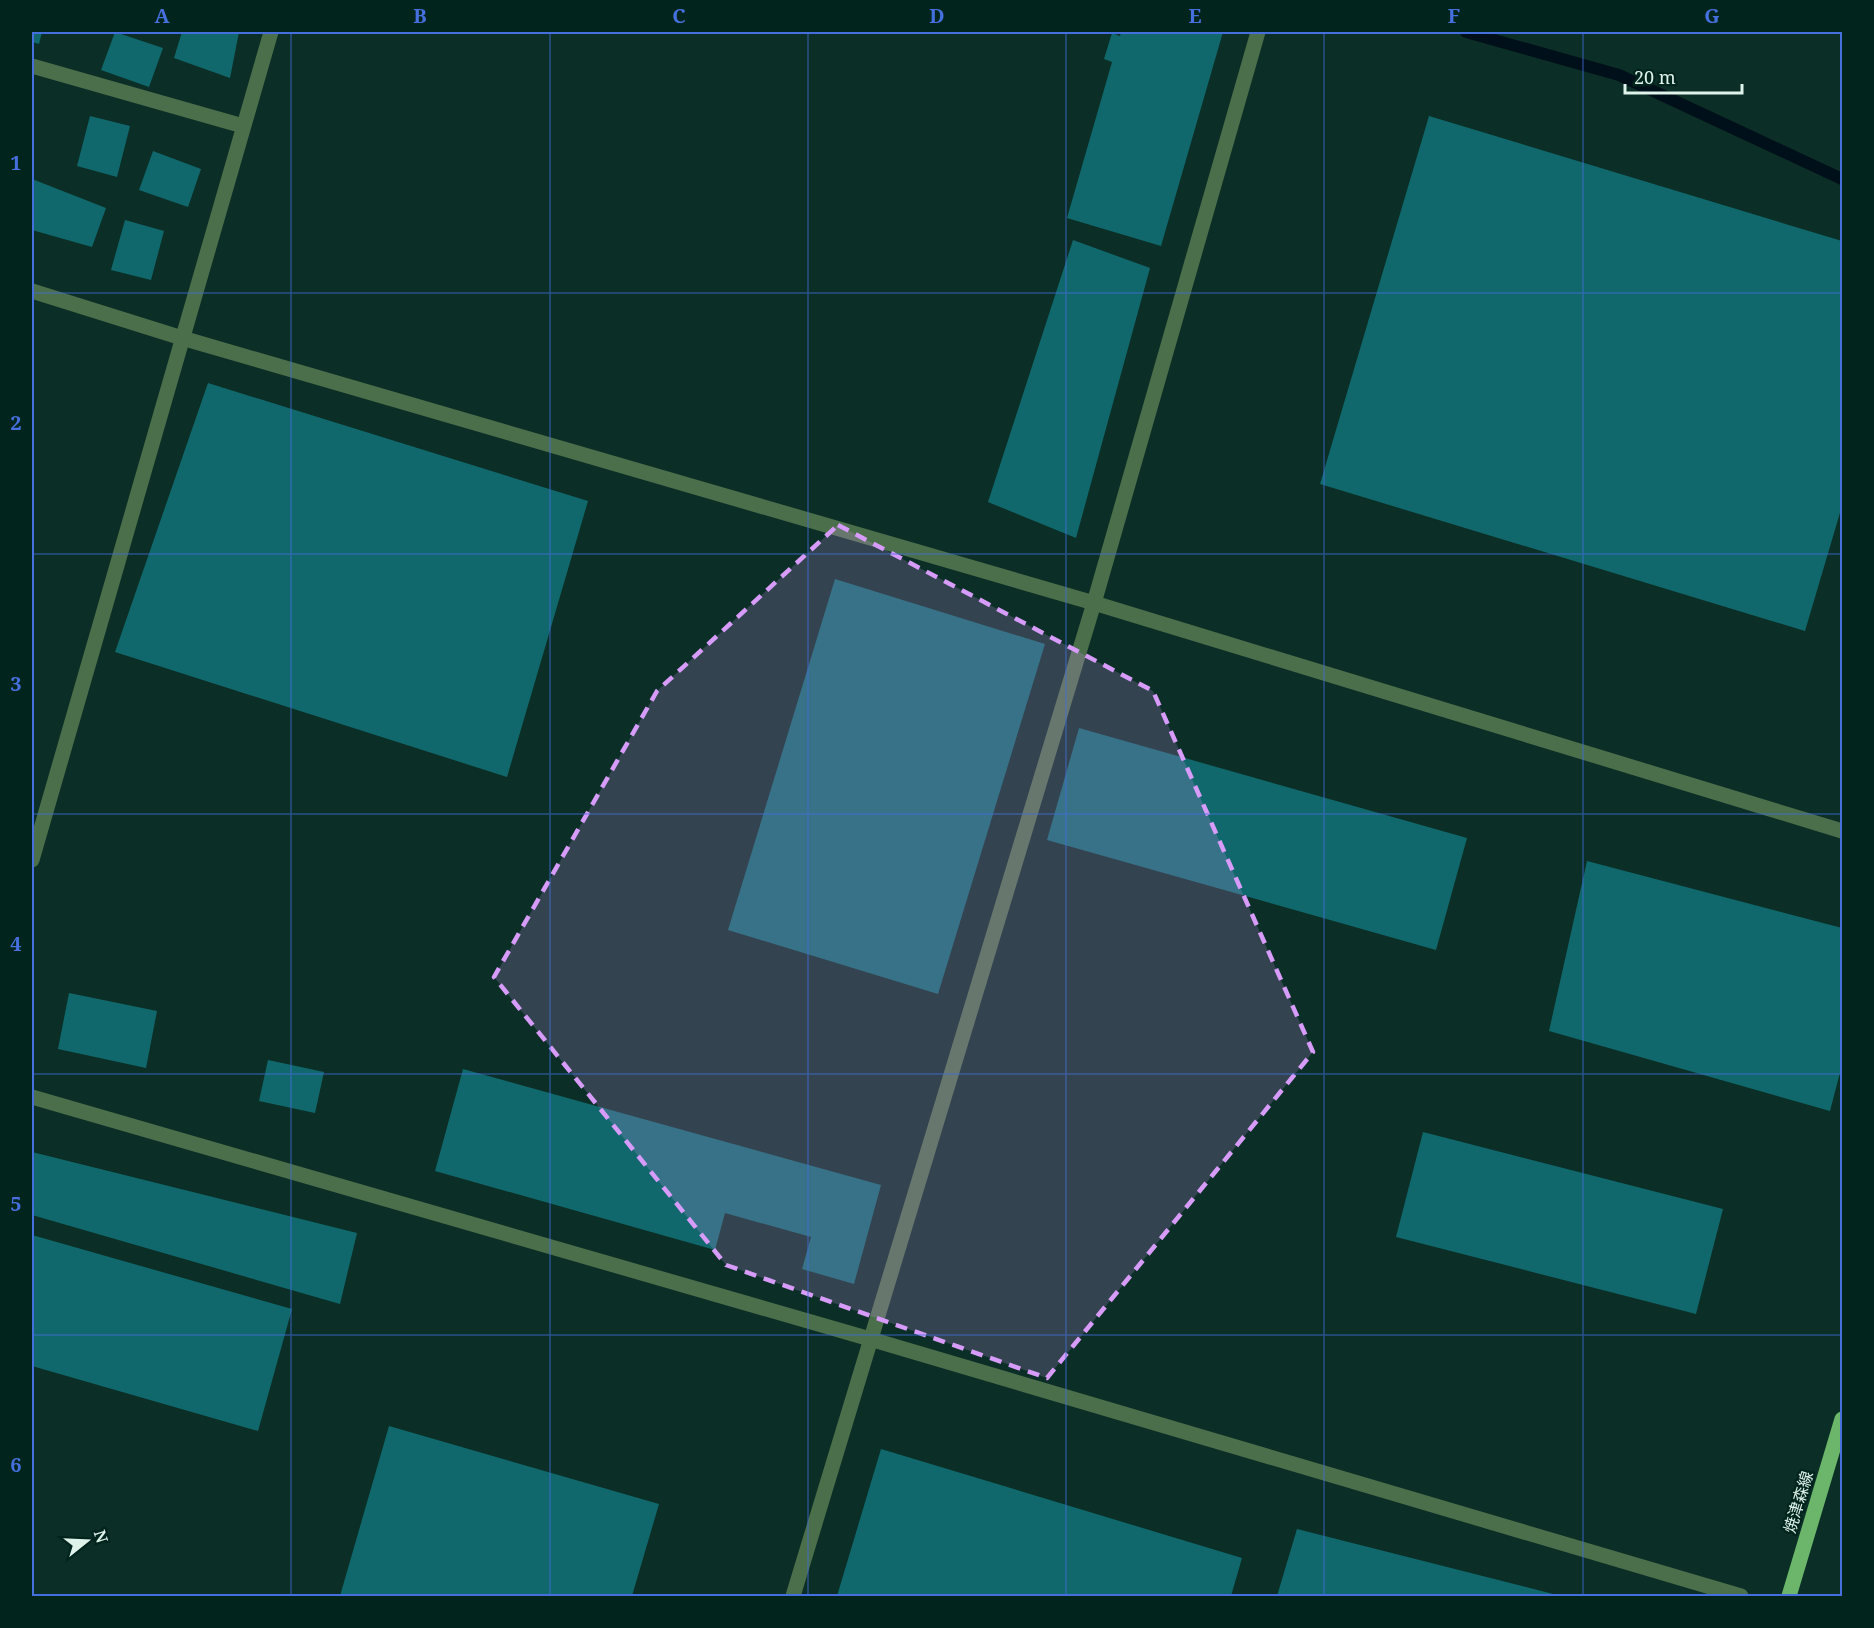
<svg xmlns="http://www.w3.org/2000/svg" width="1874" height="1628" font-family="'Noto Serif','Noto Sans JP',serif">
<rect width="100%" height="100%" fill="#0b2f26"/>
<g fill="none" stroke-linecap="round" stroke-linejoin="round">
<path stroke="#00101a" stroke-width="12" d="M1466,32L1619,75L1842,179"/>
</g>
<g fill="#11686c">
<path d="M32,32H42L39,44L32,42Z"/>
<path d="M115,32L163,48L149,87L101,70Z"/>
<path d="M182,32H239L230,78L174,58Z"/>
<path d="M1121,32H1223L1161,246L1067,218L1112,62L1104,59L1112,33L1120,36Z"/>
<path d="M90,116L130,126L117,177L77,166Z"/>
<path d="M1429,116L1842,241V506L1805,631L1320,484Z"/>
<path d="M153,151L201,169L188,207L139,190Z"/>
<path d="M32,179L106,208L92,247L32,230Z"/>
<path d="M125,220L164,231L151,280L111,270Z"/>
<path d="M1073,240L1150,268L1076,538L988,502Z"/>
<path d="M208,383L588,501L507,777L115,652Z"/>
<path d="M835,579L1045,644L938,994L728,930Z"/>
<path d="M1079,728L1467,838L1436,950L1047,840Z"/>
<path d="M1587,861L1842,928V1065L1830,1111L1549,1031Z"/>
<path d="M69,993L157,1011L146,1068L58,1049Z"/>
<path d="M268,1060L324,1072L315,1113L259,1101Z"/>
<path d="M463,1069L881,1185L854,1284L802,1269L811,1237L725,1213L715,1250L435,1171Z"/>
<path d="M1423,1132L1723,1209L1696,1314L1396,1237Z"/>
<path d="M32,1152L357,1233L340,1304L32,1215Z"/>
<path d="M32,1235L292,1309L258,1431L32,1366Z"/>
<path d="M389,1426L659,1504L632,1596H340Z"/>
<path d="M881,1449L1242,1558L1231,1596H837Z"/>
<path d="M1297,1529L1561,1596H1277Z"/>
</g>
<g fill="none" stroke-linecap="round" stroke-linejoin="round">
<g stroke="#4c6f4b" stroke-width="15">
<path d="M32,66L243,126"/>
<path d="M32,291L182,338L1094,603L1842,831"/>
<path d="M32,860L271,32"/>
<path d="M32,1097L870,1339L1741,1596"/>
<path d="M793,1596L1094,603L1258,32"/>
</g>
<path stroke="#6bb66a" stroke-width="15" d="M1789,1596L1842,1419"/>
</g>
<path fill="#d79bf9" fill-opacity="0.2" stroke="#d79bf9" stroke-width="4.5" stroke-dasharray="12 8" stroke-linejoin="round" d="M838,525L1153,691L1313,1052L1047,1378L726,1265L494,977L657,691Z"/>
<path fill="none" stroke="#446fdc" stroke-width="1.5" stroke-opacity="0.55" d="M291,32V1596M550,32V1596M808,32V1596M1066,32V1596M1324,32V1596M1583,32V1596M32,293H1842M32,554H1842M32,814H1842M32,1074H1842M32,1335H1842"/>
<g text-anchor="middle" stroke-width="4.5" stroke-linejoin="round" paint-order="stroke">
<g font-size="16" fill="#dff3eb" stroke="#01251c">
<text transform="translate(1798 1502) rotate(-73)" y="6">焼津森線</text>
</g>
</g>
<rect width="1874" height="1628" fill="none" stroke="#01251c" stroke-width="66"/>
<g transform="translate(87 1541) rotate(72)" stroke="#01251c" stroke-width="4.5" paint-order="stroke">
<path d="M0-4.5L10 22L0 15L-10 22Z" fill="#dff3eb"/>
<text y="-9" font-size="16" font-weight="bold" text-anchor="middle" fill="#dff3eb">N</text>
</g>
<path d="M1625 84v9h117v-9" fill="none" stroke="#dff3eb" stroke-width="3"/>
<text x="1634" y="84" font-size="18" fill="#dff3eb" stroke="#01251c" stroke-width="4.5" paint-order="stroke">20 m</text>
<rect x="33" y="33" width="1808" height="1562" fill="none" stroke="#446fdc" stroke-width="2"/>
<g font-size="20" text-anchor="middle" font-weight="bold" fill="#446fdc">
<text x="162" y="23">A</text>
<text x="420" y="23">B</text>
<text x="679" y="23">C</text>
<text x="937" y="23">D</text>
<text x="1195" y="23">E</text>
<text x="1454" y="23">F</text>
<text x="1712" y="23">G</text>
<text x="16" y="170">1</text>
<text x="16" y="430">2</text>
<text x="16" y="691">3</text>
<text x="16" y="951">4</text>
<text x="16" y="1211">5</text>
<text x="16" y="1472">6</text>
</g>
</svg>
